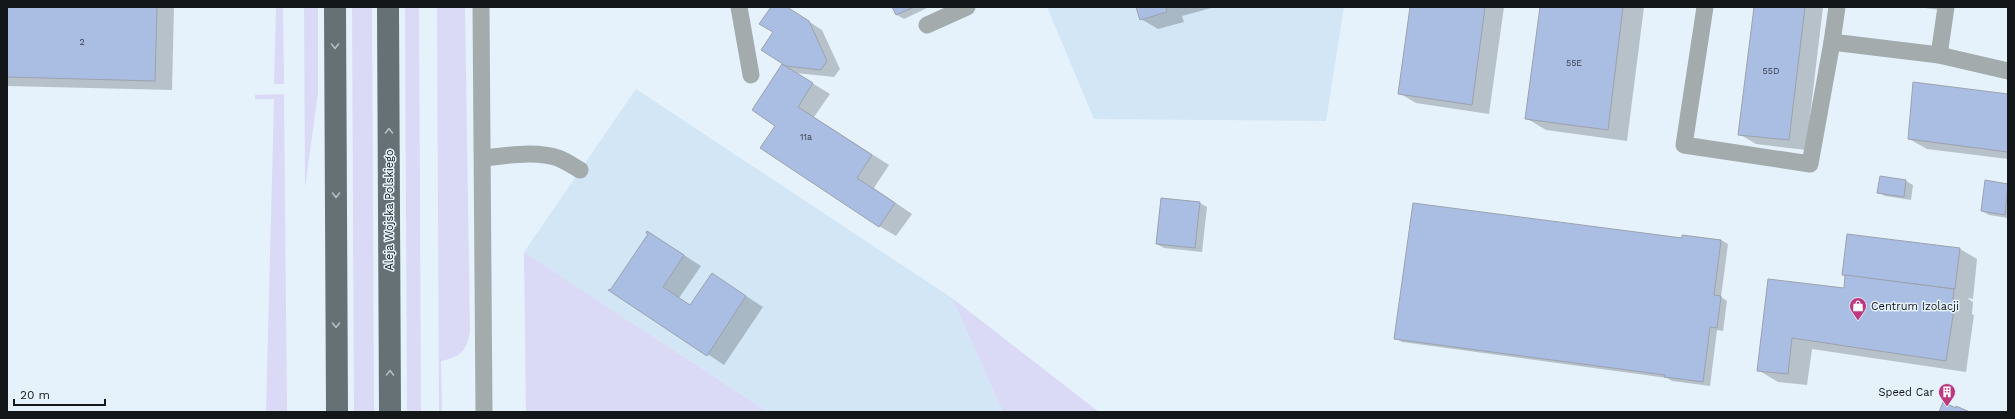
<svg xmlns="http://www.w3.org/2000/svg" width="2015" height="419" font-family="'Work Sans',sans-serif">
<rect width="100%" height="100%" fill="#e5f2fc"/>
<g fill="#d3e6f5">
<path d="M1047,7H1344L1326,121L1094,119Z"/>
<path d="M636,89L952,298L1003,412H768L524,252Z"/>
</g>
<g fill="#dadaf6">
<path d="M276,7H283L284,84H274Z"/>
<path d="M304,7H318V93L305,188Z"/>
<path d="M352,7H372L374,412H354Z"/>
<path d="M405,7H419L421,412H407Z"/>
<path d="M437,7H465L470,332C466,352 460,357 441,361L442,412H439Z"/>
<path d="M284,94L287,412H266L274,99H255V95Z"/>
<path d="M524,252L768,412H526Z"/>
<path d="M952,298L1099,412H1003Z"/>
</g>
<g fill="#0003">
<path d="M7,7H174L172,90L7,86Z"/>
<path d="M772,7H786L822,30L840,69L834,77L796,73L830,94L814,117L889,165L874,188L912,214L896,236L879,226L776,125L753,110L784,64L775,32Z"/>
<path d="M893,7H929L904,19L897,15Z"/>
<path d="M1137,7H1215L1182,16L1184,22L1158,29L1141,19Z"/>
<path d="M1411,7H1504L1489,114L1416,103L1399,93Z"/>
<path d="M1541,7H1644L1627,141L1546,130L1526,118Z"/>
<path d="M1755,7H1823L1806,150L1756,144L1739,134Z"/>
<path d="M1917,7H1941L1940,10Z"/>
<path d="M2008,95V159L1927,149L1909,139Z"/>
<path d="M1906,181L1913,185L1911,200L1885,196L1878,192Z"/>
<path d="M1986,181L2008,185V218L1989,215L1982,211Z"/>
<path d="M1162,199L1200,203L1207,207L1202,252L1164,248L1157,244Z"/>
<path d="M648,232L701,266L679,298L691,306L729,285L763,307L724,365L611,290L649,233Z"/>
<path d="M1848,235L1960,249L1977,259L1973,299L1967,298L1973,302L1972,314L1974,315L1966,372L1812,349L1807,385L1778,382L1758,370L1769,280L1844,289L1846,276L1843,274Z"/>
<path d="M1683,239L1721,240L1728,244L1721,297L1727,301L1723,331L1717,330L1710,386L1672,381L1667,378L1402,342L1395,338Z"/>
</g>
<g fill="#aabde3" stroke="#9ca2ae">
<path d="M7,7H157L155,81L7,77Z"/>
<path d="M771,7H787L809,21L827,61L821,70L786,66L761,50L773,32L759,24Z"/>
<path d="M892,7H914L896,15Z"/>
<path d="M1136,7H1166L1167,12L1140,20Z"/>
<path d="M1410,7H1485L1472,105L1398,94Z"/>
<path d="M1540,7H1623L1608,130L1525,119Z"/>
<path d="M1754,7H1805L1789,140L1738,135Z"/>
<path d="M782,64L813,83L798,107L872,155L857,178L895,203L879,227L760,148L775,126L752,110Z"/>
<path d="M1913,82L2008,94V152L1908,139Z"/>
<path d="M1880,176L1906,180L1904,197L1877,193Z"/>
<path d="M1985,180L2008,184L2005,215L1981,211Z"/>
<path d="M1161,198L1200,202L1195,248L1156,244Z"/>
<path d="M1413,203L1682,238V235L1721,240L1714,295L1721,296L1717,328L1710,327L1703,382L1664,377L1665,375L1394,339Z"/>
<path d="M647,231L684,255L663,287L690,305L712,273L746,296L707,356L608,290L611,289L648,234L646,233Z"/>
<path d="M1847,234L1960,248L1955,289L1842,275Z"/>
<path d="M1845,275L1954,289L1953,302L1955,303L1946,361L1792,338L1788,374L1757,371L1768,279L1844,288Z"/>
<path d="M1943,402L1956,408V406L1970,412H1939Z"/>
</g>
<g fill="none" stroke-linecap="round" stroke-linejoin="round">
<g stroke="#a4abad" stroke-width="17">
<path d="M481,7L484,412"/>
<path d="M739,7L751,75"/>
<path d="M1705,7L1684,145L1810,164L1832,42"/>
<path d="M1837,7L1832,42L1939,55L1946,7"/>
<path d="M927,25L967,7"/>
<path d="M1939,55L2008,71"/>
<path d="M483,158C506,156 535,150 558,158C566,161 573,166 580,170"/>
</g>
<g stroke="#657175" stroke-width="22">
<path d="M335,7L337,412"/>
<path d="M388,7L390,412"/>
</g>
</g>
<defs><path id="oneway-chevron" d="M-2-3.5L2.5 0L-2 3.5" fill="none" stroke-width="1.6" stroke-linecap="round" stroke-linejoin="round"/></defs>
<g stroke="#b2bec6">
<use href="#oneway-chevron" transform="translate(335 46) rotate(90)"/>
<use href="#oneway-chevron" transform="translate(389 131) rotate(-90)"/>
<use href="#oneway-chevron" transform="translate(336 195) rotate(90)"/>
<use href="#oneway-chevron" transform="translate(336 325) rotate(90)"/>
<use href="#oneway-chevron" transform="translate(390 373) rotate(-90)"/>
</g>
<defs>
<symbol id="shop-pin" viewBox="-11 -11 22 30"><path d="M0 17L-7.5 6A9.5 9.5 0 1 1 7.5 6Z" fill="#bc3980" stroke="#e5f2fc"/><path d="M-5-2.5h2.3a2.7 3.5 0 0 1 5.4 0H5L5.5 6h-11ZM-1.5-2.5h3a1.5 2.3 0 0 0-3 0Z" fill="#fff"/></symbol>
<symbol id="building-pin" viewBox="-11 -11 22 30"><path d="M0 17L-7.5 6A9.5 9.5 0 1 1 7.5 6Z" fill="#bc3980" stroke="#e5f2fc"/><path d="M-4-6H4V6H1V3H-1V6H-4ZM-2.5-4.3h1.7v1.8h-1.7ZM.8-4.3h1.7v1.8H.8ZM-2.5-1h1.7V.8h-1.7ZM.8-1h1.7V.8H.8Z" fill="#fff"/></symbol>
</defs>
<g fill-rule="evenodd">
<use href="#shop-pin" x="1848" y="296" width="20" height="27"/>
<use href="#building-pin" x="1937" y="382" width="20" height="27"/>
</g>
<g text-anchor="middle" stroke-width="3" stroke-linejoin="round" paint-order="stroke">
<g font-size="9" fill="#39404c">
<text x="82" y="45">2</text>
<text x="1574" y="66">55E</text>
<text x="1771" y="74">55D</text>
<text x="806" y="140">11a</text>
</g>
<g font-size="11" fill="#13171a" stroke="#e5f2fc">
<text transform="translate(389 210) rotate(-90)" y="4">Aleja Wojska Polskiego</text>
</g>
<g font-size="11" fill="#13171a" stroke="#e5f2fc" text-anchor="start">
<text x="1871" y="310">Centrum Izolacji</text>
<text x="1934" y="396" text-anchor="end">Speed Car</text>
</g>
</g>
<rect width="2015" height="419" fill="none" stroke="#13171a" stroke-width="16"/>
<path d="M14 399v6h91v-6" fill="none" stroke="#13171a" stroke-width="2"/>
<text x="20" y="399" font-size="12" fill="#13171a" stroke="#e5f2fc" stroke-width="3" paint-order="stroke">20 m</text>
</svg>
